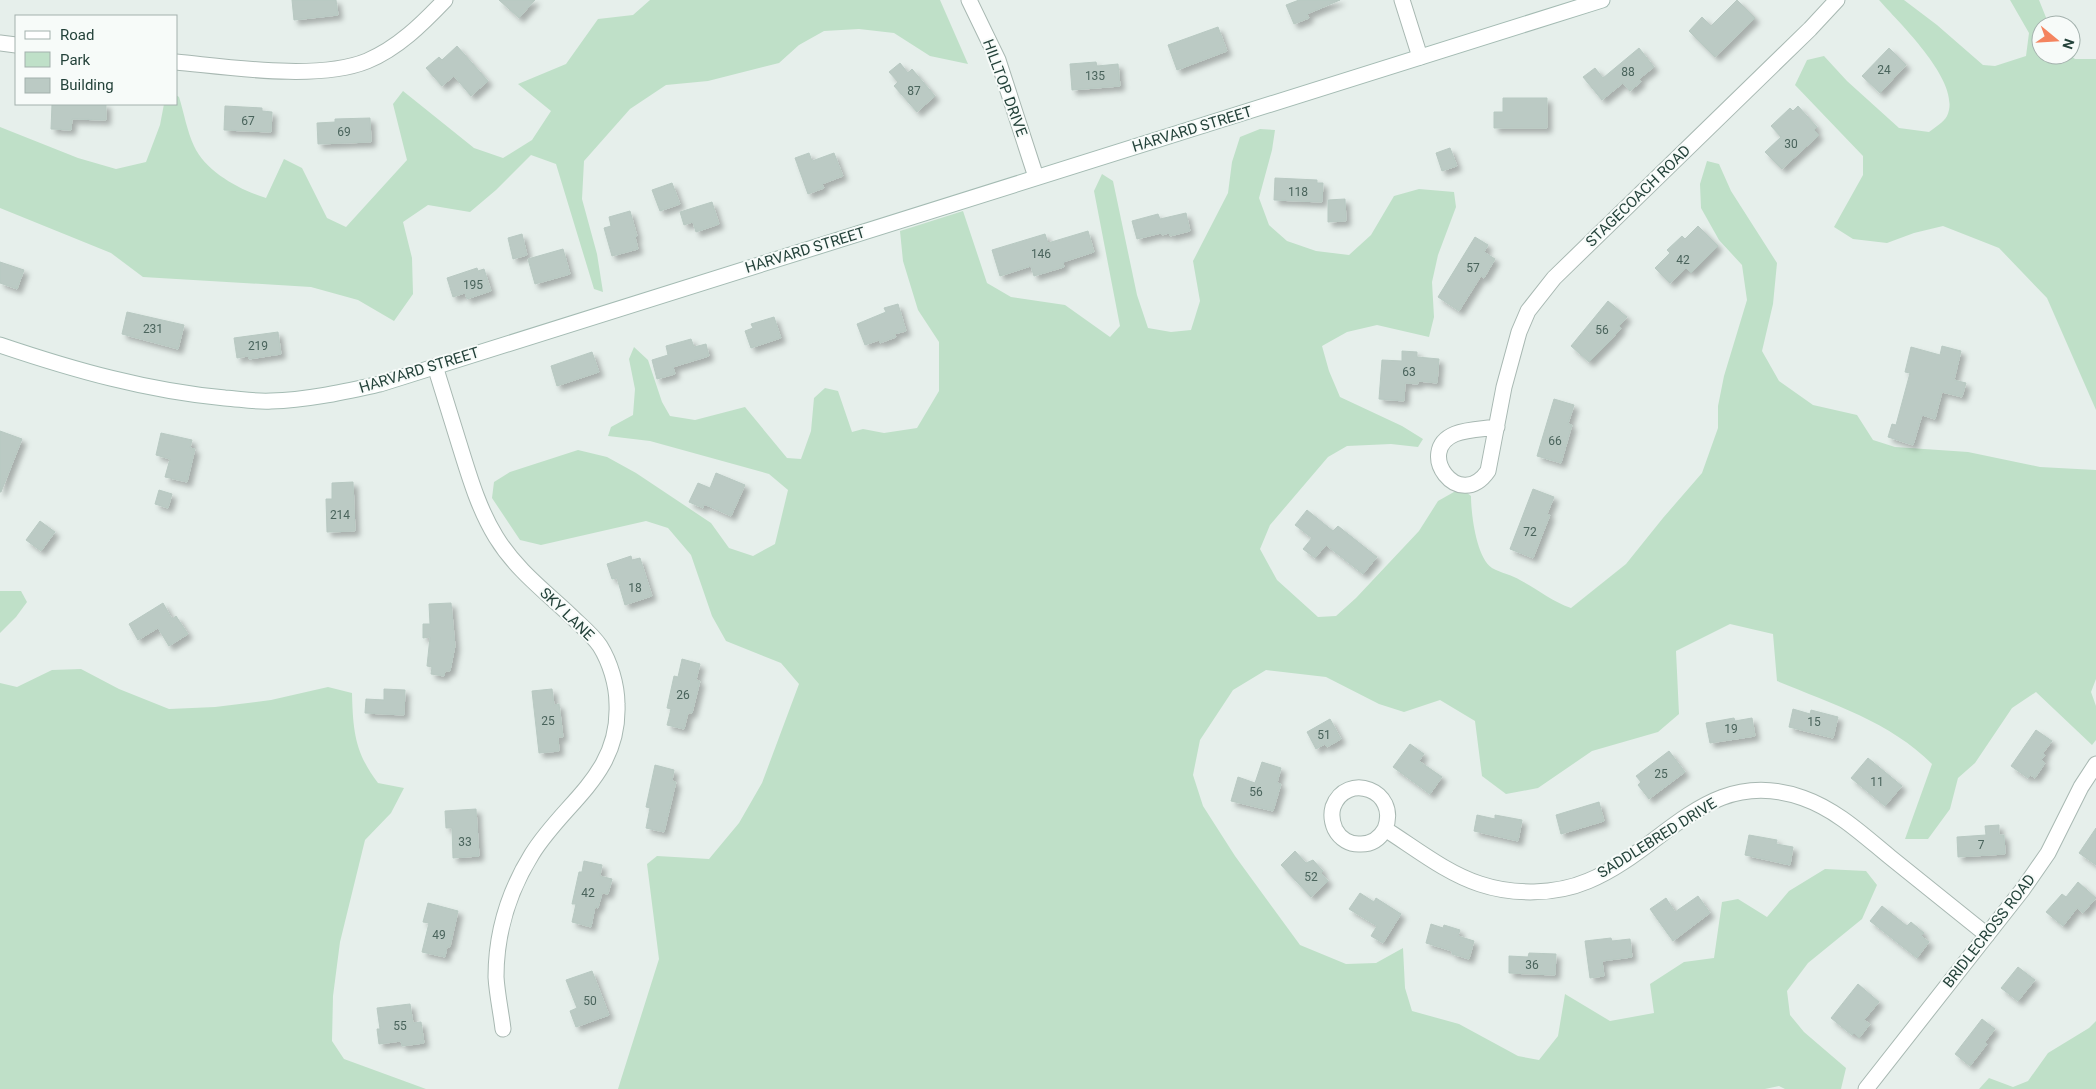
<svg xmlns="http://www.w3.org/2000/svg" width="2096" height="1089" font-family="Roboto,sans-serif">
<defs>
<filter id="shadow"><feDropShadow dx="4.5" dy="4.5" stdDeviation="2.5" flood-color="#0004"/></filter>
</defs>
<rect width="100%" height="100%" fill="#e6efeb"/>
<g fill="#bfe0c8">
<path d="M650,0H940L968,64L930,56L894,33L859,29L824,31L799,45L779,63L708,81L666,85L630,109L584,161L582,199L597,254L603,292L594,289L556,164L531,155L496,190L470,212L428,205L403,222L412,258L413,294L394,321L358,300L311,287L143,277L111,253L0,208V127L78,158L116,169L146,162L160,125L164,104H176V95L179,97C184,113 187,131 194,146C206,172 240,190 266,198L284,159L302,168L327,218L346,227L407,160L393,104L403,91L474,148L503,158L532,140L551,111L518,84L566,64L598,19L633,15Z"/>
<path d="M1879,0H1904L1937,25L1983,65L1995,66L2026,56L2029,33L2010,0H2039L2049,25H2041V55H2070L2075,59H2096V410L2047,298L1999,248L1943,226L1914,233L1887,243L1853,239L1834,227L1863,175V156L1795,85L1807,60L1824,56L1847,81L1899,128L1929,132C1934,128 1944,122 1947,116C1963,83 1900,24 1879,0Z"/>
<path d="M1260,129L1275,130L1272,150L1259,198L1269,225L1287,241L1316,251L1349,255L1371,235L1394,196L1419,189L1454,192L1456,207L1438,255L1432,282L1434,317L1429,337L1377,325L1347,332L1322,346L1329,371L1340,397L1402,426L1423,439L1418,447L1391,444L1347,446L1328,457L1270,525L1260,549L1277,580L1318,617L1336,616L1356,598L1419,531L1438,501L1461,488L1471,496C1471,513 1476,557 1492,568C1501,573 1512,575 1520,580C1539,590 1551,601 1571,608L1626,564L1663,518L1702,473L1718,428V406L1724,376L1747,300L1742,265L1719,240L1701,208L1700,184L1707,161L1719,164L1731,191L1777,263L1773,304L1762,351L1779,381L1813,405L1857,415L1873,440L1895,447L1968,452L2040,467L2096,470V679L2091,692L2096,706V740L2092,745L2036,692L2012,708L1975,763L1958,778L1950,809L1928,839H1905L1932,764C1891,722 1830,703 1777,681L1773,634L1730,624L1676,651L1679,714L1658,732L1592,751L1538,788L1506,794L1482,776L1475,721L1440,700L1404,712L1379,704L1326,677L1266,670L1233,690L1200,740L1193,775L1203,806L1235,856L1300,945L1346,964L1376,963L1403,948L1405,988L1412,1011L1459,1024L1518,1056L1539,1060L1558,1036L1565,994L1610,1021L1654,1013L1650,984L1684,962L1714,958L1722,902L1738,899L1767,917L1789,891L1825,869L1866,871L1877,885L1862,919L1808,963L1787,991L1790,1015L1804,1032L1846,1068L1841,1089H1785L1779,1086L1765,1089H618L659,959L647,864L657,856L709,859L739,823L762,783L799,684L781,663L726,641L712,616L691,555L668,528L646,521L541,545L520,540L492,498L494,482L510,472L578,450L607,457L636,473L711,523L729,548L753,556L775,544L788,490L769,474L650,441L608,436L611,427L633,415L635,389L629,359L634,347L648,360L662,402L670,416L695,420L745,407L787,458L801,459L811,431L814,398L825,388L838,391L852,432L863,429L884,433L917,428L939,391V342L918,310L903,261L900,231L963,211L987,283L1011,297L1065,305L1110,337L1120,326L1094,191L1102,174L1113,181L1137,295L1148,328L1171,332L1191,330L1200,301L1193,261L1228,193L1232,162L1240,137Z"/>
<path d="M0,591H21L27,602L16,617L0,633Z"/>
<path d="M81,669L119,689L169,709L215,707L271,700L328,687L352,693C353,731 355,753 378,783L404,788L391,813L365,840L340,942L333,996L332,1041L344,1059L426,1089H0V683L17,687L52,670Z"/>
<path d="M2096,1021V1089H1979L1989,1078L2013,1087L2028,1081L2048,1053L2089,1028Z"/>
</g>
<g fill="#bbcac4" stroke="#b8c9c2" filter="url(#shadow)">
<path d="M292,0H336L338,15L294,20Z"/>
<path d="M499,0H535L519,18Z"/>
<path d="M1299,0H1340L1307,14L1309,18L1294,24L1286,5Z"/>
<path d="M1737,0L1755,18L1715,57L1689,31L1702,17L1711,26Z"/>
<path d="M1218,27L1227,51L1177,70L1168,45Z"/>
<path d="M457,46L488,81L471,96L454,76L442,86L426,68L439,57L442,60Z"/>
<path d="M1639,48L1654,67L1639,79L1641,82L1630,91L1623,83L1602,100L1583,77L1595,68L1603,78Z"/>
<path d="M1889,48L1906,65L1880,93L1862,76Z"/>
<path d="M1096,62L1097,66L1118,64L1120,86L1072,90L1070,64Z"/>
<path d="M900,63L908,73L912,69L935,96L917,112L894,86L898,82L889,72Z"/>
<path d="M1503,98H1547V128H1494V112H1503Z"/>
<path d="M52,104H106V120L72,119L71,130L51,129Z"/>
<path d="M225,106L262,108V111L272,112L271,132L224,130Z"/>
<path d="M1798,106L1817,127L1814,130L1819,135L1782,169L1765,152L1781,137L1771,126L1790,108L1793,111Z"/>
<path d="M370,118L371,142L318,144L317,123L335,122V119Z"/>
<path d="M1450,148L1457,166L1442,171L1436,153Z"/>
<path d="M809,153L812,161L834,153L843,176L822,184L824,188L808,194L795,158Z"/>
<path d="M1275,178L1317,180V183H1323L1322,202L1274,200Z"/>
<path d="M672,183L680,204L660,211L652,190Z"/>
<path d="M1345,199L1346,221L1328,222V200Z"/>
<path d="M712,202L719,224L696,232L693,222L684,225L680,212Z"/>
<path d="M630,211L637,236L635,237L638,249L612,256L604,228L611,226L609,217Z"/>
<path d="M1186,213L1190,231L1170,236L1169,233L1162,235L1161,233L1137,239L1132,221L1158,214L1160,219Z"/>
<path d="M1698,226L1718,246L1691,273L1686,268L1670,283L1655,268L1670,253L1667,250L1682,236L1685,239Z"/>
<path d="M1088,231L1094,252L1063,262L1064,267L1034,276L1031,266L1000,276L992,250L1045,234L1048,243Z"/>
<path d="M522,234L527,255L513,259L508,238Z"/>
<path d="M1475,237L1488,245L1484,252L1495,259L1484,278L1481,276L1459,311L1438,297Z"/>
<path d="M563,249L570,274L535,284L528,259Z"/>
<path d="M0,262L24,270L17,289L0,283Z"/>
<path d="M477,268L478,271L484,269L491,291L467,299L465,293L453,297L447,278Z"/>
<path d="M1608,301L1627,317L1619,326L1621,328L1610,341L1589,362L1571,346Z"/>
<path d="M898,304L906,331L894,334L896,337L880,343L879,340L865,345L857,324L886,312L884,308Z"/>
<path d="M127,312L184,325L178,349L122,334Z"/>
<path d="M774,317L781,338L751,348L745,331L753,328L751,324Z"/>
<path d="M278,332L281,354L249,359L248,356L237,358L234,338Z"/>
<path d="M691,339L694,347L706,344L709,356L673,367L675,374L657,379L652,360L668,355L666,346Z"/>
<path d="M1942,346L1961,351L1954,380L1966,383L1962,397L1942,392L1935,419L1922,415L1913,445L1888,437L1892,424L1896,425L1910,373L1905,372L1911,347L1940,355Z"/>
<path d="M1402,351L1417,352V357L1439,359L1437,383L1418,381V384L1405,383L1404,401L1379,399L1382,360L1402,361Z"/>
<path d="M592,352L599,372L557,386L551,366Z"/>
<path d="M1554,399L1574,405L1568,424L1572,425L1561,463L1537,456Z"/>
<path d="M0,431L22,439L1,492H0Z"/>
<path d="M161,433L192,440L190,448L195,449L187,482L165,477L170,459L156,455Z"/>
<path d="M716,473L745,485L731,516L704,504L703,508L689,502L698,483L710,488Z"/>
<path d="M353,482L355,531L327,532L326,499H332V483Z"/>
<path d="M1533,489L1554,497L1547,514L1550,515L1533,558L1510,549Z"/>
<path d="M159,490L172,494L168,508L155,504Z"/>
<path d="M1307,510L1333,531L1338,526L1377,557L1363,574L1326,545L1315,558L1303,549L1312,538L1295,525Z"/>
<path d="M40,521L55,532L41,551L26,540Z"/>
<path d="M631,556L632,560L640,558L652,596L625,605L617,578L612,579L607,564Z"/>
<path d="M163,603L172,619L176,616L188,634L169,646L158,628L138,640L129,624Z"/>
<path d="M451,603L455,646L450,671H445L444,676L431,674L432,667L427,666L430,637L423,638V624H430L429,604Z"/>
<path d="M682,659L700,664L696,680L700,681L692,713H688L684,729L667,725L671,709L667,708L674,676L678,677Z"/>
<path d="M384,689L405,690L404,715L365,713L366,699L384,700Z"/>
<path d="M552,689L554,705L559,704L563,737H558L559,751L539,753L532,691Z"/>
<path d="M1793,709L1810,714L1811,710L1838,717L1833,738L1789,727Z"/>
<path d="M1734,718L1735,721L1752,718L1755,736L1710,743L1706,723Z"/>
<path d="M1330,719L1341,739L1327,747L1325,744L1316,749L1307,732Z"/>
<path d="M2036,730L2052,741L2043,753L2045,755L2041,760L2045,763L2035,778L2030,775L2028,778L2011,766Z"/>
<path d="M1410,744L1424,754L1419,761L1442,777L1430,794L1393,767Z"/>
<path d="M1669,751L1685,772L1649,799L1638,785L1641,782L1636,776Z"/>
<path d="M1868,758L1902,786L1885,806L1851,778Z"/>
<path d="M1262,762L1281,768L1277,783L1281,784L1273,811L1231,801L1238,777L1255,783Z"/>
<path d="M655,765L674,770L672,781L676,782L664,832L646,828L650,808L646,807Z"/>
<path d="M1599,802L1604,821L1561,834L1556,815Z"/>
<path d="M476,809L479,856L453,858L452,828H446L445,811Z"/>
<path d="M1477,815L1495,819V815L1522,820L1518,841L1474,831Z"/>
<path d="M1999,825V835H2004L2005,854L1958,857L1957,837L1986,835L1985,826Z"/>
<path d="M2096,828V865L2079,853Z"/>
<path d="M1749,835L1777,840L1776,844L1793,847L1790,865L1745,855Z"/>
<path d="M1295,851L1306,863L1313,860L1323,871L1321,873L1328,881L1311,897L1281,865Z"/>
<path d="M584,861L602,865L600,876L612,879L608,894L602,893L598,908L595,907L591,927L572,922L576,904H572L579,872H582Z"/>
<path d="M2078,882L2096,898L2083,913L2077,908L2063,926L2046,912L2062,894L2066,897Z"/>
<path d="M1360,893L1374,902L1376,898L1401,914L1383,943L1371,936L1377,926L1349,909Z"/>
<path d="M1698,896L1710,913L1673,941L1650,909L1666,898L1675,912Z"/>
<path d="M428,903L458,911L450,947H447L445,957L422,952L429,923L423,922Z"/>
<path d="M1882,906L1907,926L1911,922L1924,933L1921,936L1929,942L1917,958L1870,921Z"/>
<path d="M1431,924L1443,928L1444,925L1460,930L1458,936L1474,941L1469,959L1452,954V951L1426,943Z"/>
<path d="M1611,938L1612,941L1630,939L1632,957L1602,961L1604,976L1590,978L1585,941Z"/>
<path d="M1529,953L1556,954L1555,975L1509,973V956L1528,957Z"/>
<path d="M2018,967L2035,980L2018,1001L2001,988Z"/>
<path d="M592,971L609,1015L576,1027L570,1011L577,1008L566,980Z"/>
<path d="M1858,984L1879,1002L1864,1020L1870,1024L1859,1038L1854,1033L1852,1035L1831,1018Z"/>
<path d="M410,1004L413,1023L421,1022L424,1043L402,1046L401,1041L379,1044L377,1029H380L377,1008Z"/>
<path d="M1982,1019L1995,1029L1985,1042L1987,1044L1970,1066L1955,1054Z"/>
</g>
<g fill="none" stroke-linecap="round" stroke-linejoin="round">
<defs>
<g id="street">
<path d="M969,0L998,60L1036,177"/>
<path d="M1402,0L1420,57"/>
<path d="M0,43L16,45"/>
<path d="M176,62C229,67 318,81 367,61C398,48 422,24 445,0"/>
<path d="M435,366C444,395 453,424 462,453C471,482 480,511 496,537C515,568 542,589 569,614C579,624 592,634 600,646C610,662 617,685 617,704C620,775 565,801 532,854C509,891 496,934 496,977C497,994 501,1012 503,1029"/>
<path d="M1497,427C1484,429 1467,429 1455,434C1414,451 1459,513 1488,471L1504,387L1519,332L1528,311L1554,278L1810,29L1837,0"/>
<path d="M1385,829C1380,838 1372,844 1361,844C1350,845 1340,839 1335,829C1332,822 1331,814 1333,807C1346,771 1400,790 1385,829C1415,848 1446,873 1480,884C1513,895 1555,895 1588,881C1664,850 1708,764 1803,798C1837,810 1863,835 1890,857C1922,883 1955,909 1987,935"/>
<path d="M1866,1089L2023,889L2048,853L2081,787L2096,764"/>
</g>
<path id="secondary" d="M0,345C74,370 148,391 225,398C240,399 256,402 271,401C308,400 343,392 380,384L1602,0"/>
</defs>
<use href="#street" stroke="#a8b8b2" stroke-width="17"/>
<use href="#secondary" stroke="#a4bbb3" stroke-width="17"/>
<use href="#street" stroke="#fff" stroke-width="15"/>
<use href="#secondary" stroke="#fff" stroke-width="15"/>
</g>
<g text-anchor="middle" stroke-width="4" stroke-linejoin="round" paint-order="stroke">
<g font-size="12" fill="#4a645c">
<text x="1884" y="74">24</text>
<text x="1628" y="76">88</text>
<text x="1095" y="80">135</text>
<text x="914" y="95">87</text>
<text x="248" y="125">67</text>
<text x="344" y="136">69</text>
<text x="1791" y="148">30</text>
<text x="1298" y="196">118</text>
<text x="1041" y="258">146</text>
<text x="1683" y="264">42</text>
<text x="1473" y="272">57</text>
<text x="473" y="289">195</text>
<text x="153" y="333">231</text>
<text x="1602" y="334">56</text>
<text x="258" y="350">219</text>
<text x="1409" y="376">63</text>
<text x="1555" y="445">66</text>
<text x="340" y="519">214</text>
<text x="1530" y="536">72</text>
<text x="635" y="592">18</text>
<text x="683" y="699">26</text>
<text x="548" y="725">25</text>
<text x="1814" y="726">15</text>
<text x="1731" y="733">19</text>
<text x="1324" y="739">51</text>
<text x="1661" y="778">25</text>
<text x="1877" y="786">11</text>
<text x="1256" y="796">56</text>
<text x="465" y="846">33</text>
<text x="1981" y="849">7</text>
<text x="1311" y="881">52</text>
<text x="588" y="897">42</text>
<text x="439" y="939">49</text>
<text x="1532" y="969">36</text>
<text x="590" y="1005">50</text>
<text x="400" y="1030">55</text>
</g>
<g font-size="15" fill="#24423a" stroke="#f7fbf9">
<text transform="translate(1005 88) rotate(70)" y="5">HILLTOP DRIVE</text>
<text transform="translate(1192 129) rotate(-17)" y="5">HARVARD STREET</text>
<text transform="translate(1638 196) rotate(-44)" y="5">STAGECOACH ROAD</text>
<text transform="translate(805 250) rotate(-17)" y="5">HARVARD STREET</text>
<text transform="translate(419 370) rotate(-17)" y="5">HARVARD STREET</text>
<text transform="translate(567 614) rotate(44)" y="5">SKY LANE</text>
<text transform="translate(1657 838) rotate(-32)" y="5">SADDLEBRED DRIVE</text>
<text transform="translate(1989 931) rotate(-52)" y="5">BRIDLECROSS ROAD</text>
</g>
</g>
<rect x="15" y="15" width="162" height="90" fill="#f7fbf9" stroke="#a3b1ad"/>
<rect x="25" y="31" width="25" height="8" fill="#ffffff" stroke="#a3b1ad"/>
<text x="60" y="40" font-size="15" fill="#24423a">Road</text>
<rect x="25" y="52" width="25" height="15" fill="#bfe0c8" stroke="#a3b1ad"/>
<text x="60" y="65" font-size="15" fill="#24423a">Park</text>
<rect x="25" y="78" width="25" height="15" fill="#bbcac4" stroke="#a3b1ad"/>
<text x="60" y="90" font-size="15" fill="#24423a">Building</text>
<g transform="translate(2056 40) rotate(108)"><circle r="24" fill="#f7fbf9" stroke="#a3b1ad"/>
<path d="M0-4L9 19L0 12L-9 19Z" fill="#f4845f"/>
<text y="-8" font-size="14" font-weight="bold" text-anchor="middle" fill="#24423a">N</text>
</g>
</svg>
